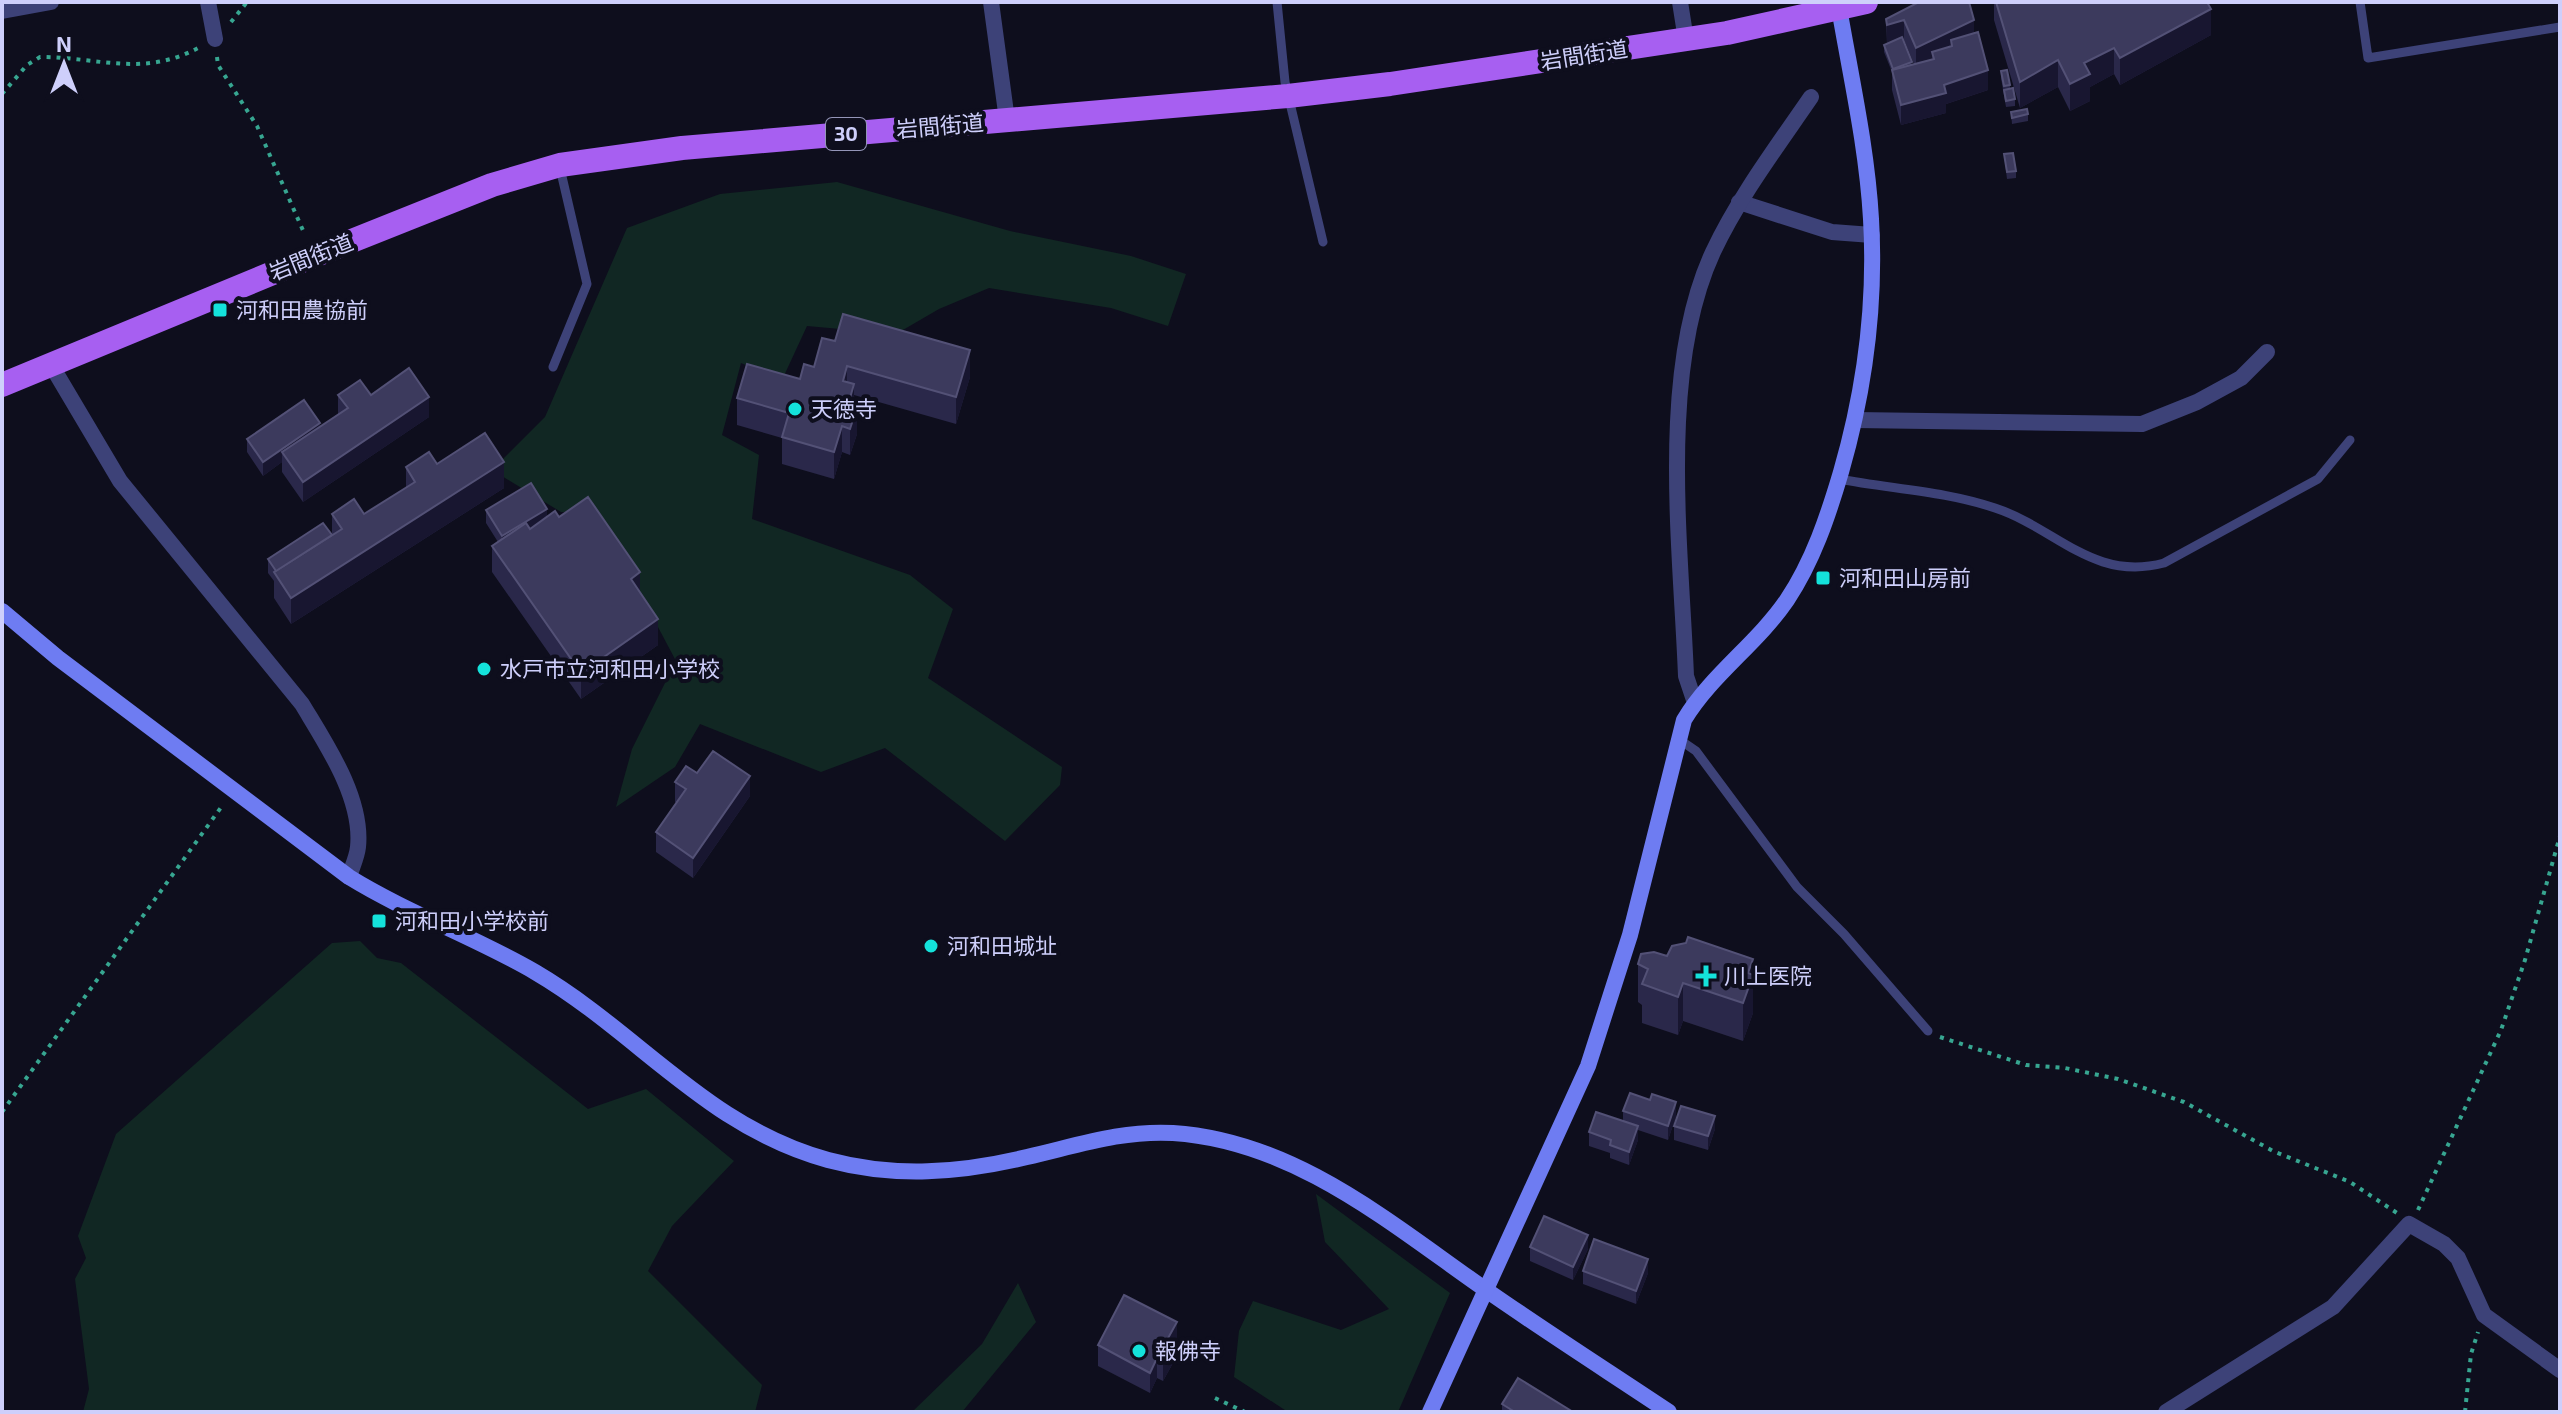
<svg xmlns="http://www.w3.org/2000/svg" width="2562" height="1414" font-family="'Exo 2','Noto Sans JP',sans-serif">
<rect width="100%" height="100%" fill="#0e0e1d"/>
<g fill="#112723">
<path d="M837,182L1010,231L1131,256L1186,274L1168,326L1111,308L989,288L939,309L896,334L807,326L782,380L741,363L722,435L759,455L752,519L910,575L953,609L928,678L1062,767L1060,785L1005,841L885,748L821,772L700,724L675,767L616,807L632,749L676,661L597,512H561L492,470L545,417L627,228L720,194Z"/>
<path d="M360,941L377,958L401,963L588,1109L646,1089L734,1161L672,1226L648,1271L762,1385L755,1412H83L89,1389L75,1279L86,1258L78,1236L116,1134L332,943Z"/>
<path d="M1316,1194L1450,1293L1398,1412H1288L1234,1377L1239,1331L1253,1301L1341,1330L1389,1309L1325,1242Z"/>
<path d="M1018,1283L1036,1322L962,1412H912L982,1344Z"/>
</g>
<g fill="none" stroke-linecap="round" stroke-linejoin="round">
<g stroke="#37a691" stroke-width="4" stroke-dasharray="4 6" stroke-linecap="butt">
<path d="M231,22L247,2"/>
<path d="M217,57L218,65L257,126L305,235"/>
<path d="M2,94L27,65L40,57C99,57 143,78 200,47"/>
<path d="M1940,1037L2026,1065L2065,1068L2118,1079L2184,1102L2273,1151L2350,1182L2397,1213"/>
<path d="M2,1112L222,806"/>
<path d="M2418,1210L2501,1030L2525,960L2560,836"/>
<path d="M1215,1398L1245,1412"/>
<path d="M2465,1412L2471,1354L2478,1332"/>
</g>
<g stroke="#3d4278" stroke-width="9">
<path d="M1277,2L1285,82L1323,242"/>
<path d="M2360,2L2368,58L2560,27"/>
<path d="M553,367L587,284L560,168"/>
<path d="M1839,479C1891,489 1945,491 1995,508C2056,528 2093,582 2164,563L2318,479L2350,440"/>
<path d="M1677,738L1696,751L1797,887L1844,934L1928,1031"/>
</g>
<g stroke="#3d4278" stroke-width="16">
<path d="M208,2L215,39"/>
<path d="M991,2L1007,120"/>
<path d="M1680,2L1686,40"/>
<path d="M2,11L51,2"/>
<path d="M1739,202L1832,232L1872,235"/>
<path d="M50,363L120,481L302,704C326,744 363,798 358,847C357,857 352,867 349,877"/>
<path d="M1855,420L2142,424L2197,402L2241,378L2267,352"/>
<path d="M1695,703L1686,676C1681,547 1658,371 1713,252C1739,197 1776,148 1811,97"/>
<path d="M2166,1412L2333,1307L2409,1224L2444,1244L2458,1258L2484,1315L2560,1370"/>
</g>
<g stroke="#6e7cf2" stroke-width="16">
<path d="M2,611L58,658L349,877C409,914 475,937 535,972C639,1033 707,1127 828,1160C895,1178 960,1173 1027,1157C1076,1146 1122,1130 1173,1133C1296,1141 1392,1225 1489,1292C1548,1333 1609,1372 1669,1412"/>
<path d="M1430,1412L1588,1066L1630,935L1684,720C1711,675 1757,644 1787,600C1813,561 1828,516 1841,472C1865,389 1876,305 1871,219C1867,147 1850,73 1838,2"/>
</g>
<path stroke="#a75ff1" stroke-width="24" d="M2,385L314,256L492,185L560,165L682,148L1288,96L1390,84L1727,33L1866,2"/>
</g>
<g fill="#2a284a" fill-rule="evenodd">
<path d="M1994,2H2207L2211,35L2120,85L2114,74L2090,87V101L2070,111L2058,87L2020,108L1994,20Z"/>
<path d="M1886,19L1974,33L1988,90L1946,104V113L1901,125L1892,90V72L1884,52V45L1887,44ZM1904,40L1914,64L1912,65L1903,41Z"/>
<path d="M2001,71L2010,85V89L2015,99V106L2006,107L2001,78Z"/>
<path d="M2011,112L2028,114V121L2012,124Z"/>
<path d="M2004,154L2016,171V178L2007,179Z"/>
<path d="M822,338L970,377L956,424L854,395L857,434L850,455L842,452L834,479L782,464V438L737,425V398L800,379L814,367Z"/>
<path d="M338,395H371L429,417L303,502L282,472V462L263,476L247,452V439L320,427L338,414Z"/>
<path d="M437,464L504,488L291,624L274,598V581L268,573V559L332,535V514H364L406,488V467Z"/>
<path d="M486,510L547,517H559L640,593L658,645L581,699L492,572V546L498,542L486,523Z"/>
<path d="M697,773L750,796L693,878L656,852V832L677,803L675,802V782Z"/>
<path d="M1686,943L1753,1013L1743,1041L1683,1021L1678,1035L1642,1023V1005L1638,1002V964L1667,956Z"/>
<path d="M1623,1111L1676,1116L1668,1140L1638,1130V1140L1629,1165L1610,1158V1153L1589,1146V1132L1623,1122Z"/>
<path d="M1674,1126L1715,1129L1708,1150L1674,1140Z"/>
<path d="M1530,1247L1588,1249L1573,1280L1530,1261Z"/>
<path d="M1583,1271L1648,1273L1636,1304L1583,1284Z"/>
<path d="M1177,1342L1173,1349V1363L1163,1381L1157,1378L1150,1393L1098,1366V1345Z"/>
<path d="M1502,1404L1573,1412H1502Z"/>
</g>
<g fill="#181630">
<path d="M2211,9V35L2120,85V58Z"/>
<path d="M1904,20V40L1887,45V25Z"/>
<path d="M1974,20V40L1952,46L1951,40V52H1932V61L1916,68V48Z"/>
<path d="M2114,48V74L2090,87V101L2070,111V84L2084,63Z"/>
<path d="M2058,60V87L2020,108V82Z"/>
<path d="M1988,70V90L1946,104V113L1901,125V105L1944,85Z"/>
<path d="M970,350V377L956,424V397Z"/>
<path d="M847,366V393L843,381Z"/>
<path d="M854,384V411L848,405Z"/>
<path d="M429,397V417L303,502V482Z"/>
<path d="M857,407V434L850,455V429Z"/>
<path d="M320,423V437L282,452V462L263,476V462Z"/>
<path d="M842,426V452L834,479V452Z"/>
<path d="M504,462V488L291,624V598Z"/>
<path d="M547,509V523L502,550V536Z"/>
<path d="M640,572V598L631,579Z"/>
<path d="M658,619V645L581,699V673Z"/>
<path d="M750,776V796L693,878V858Z"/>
<path d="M1753,959V1013L1743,1041V1003L1748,973Z"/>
<path d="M1683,983V1021L1678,1035V997Z"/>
<path d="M1676,1102V1116L1668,1140V1126Z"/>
<path d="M1715,1116V1129L1708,1150V1136Z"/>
<path d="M1638,1126V1140L1629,1165V1152Z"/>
<path d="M1588,1235V1249L1573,1280V1267Z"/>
<path d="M1648,1259V1273L1636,1304V1291Z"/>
<path d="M1177,1322V1342L1173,1349V1363L1163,1381V1361L1167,1340Z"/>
<path d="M1157,1358V1378L1150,1393V1373Z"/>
</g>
<g fill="#3c3a5d" stroke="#535176" stroke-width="2">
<path d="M1919,2H1969L1974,20L1916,48L1904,20L1887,25L1886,19Z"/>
<path d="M1996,2H2207L2211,9L2120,58L2114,48L2084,63L2090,74L2070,84L2058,60L2020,82Z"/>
<path d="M1978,32L1988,70L1944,85L1946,93L1901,105L1892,70L1934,59L1932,52L1952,46L1951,40Z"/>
<path d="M1902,37L1912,62L1893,69L1884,45Z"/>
<path d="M2007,70L2010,85L2004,86L2001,71Z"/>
<path d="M2013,88L2015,99L2006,101L2004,90Z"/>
<path d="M2027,109L2028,114L2012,118L2011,112Z"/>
<path d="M2013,153L2016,171L2007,172L2004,154Z"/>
<path d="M843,314L970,350L956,397L847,366L843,381L854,384L848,405L857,407L850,429L842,426L834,452L782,437L789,413L737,398L747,364L800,379L804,364L814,367L822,338L835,341Z"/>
<path d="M409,368L429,397L303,482L282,452L348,408L338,395L360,380L371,395Z"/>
<path d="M304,400L320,423L263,462L247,439Z"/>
<path d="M485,433L504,462L291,598L274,572L342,529L332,514L354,499L364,514L415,482L406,467L429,452L437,464Z"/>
<path d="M531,483L547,509L502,536L486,510Z"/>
<path d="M588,497L640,572L631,579L658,619L581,673L492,546L526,523L530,529L555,511L559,517Z"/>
<path d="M323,523L332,535L276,571L268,559Z"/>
<path d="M713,751L750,776L693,858L656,832L686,789L675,782L686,766L697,773Z"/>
<path d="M1688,937L1753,959L1748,973L1753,975L1743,1003L1683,983L1678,997L1642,984L1648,969L1638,964L1641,954L1654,952L1667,956L1672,946L1686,943Z"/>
<path d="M1630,1093L1650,1100L1652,1094L1676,1102L1668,1126L1623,1111Z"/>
<path d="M1681,1106L1715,1116L1708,1136L1674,1126Z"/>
<path d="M1596,1112L1638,1126L1629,1152L1610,1145L1611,1140L1589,1132Z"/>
<path d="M1544,1216L1588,1235L1573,1267L1530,1247Z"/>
<path d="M1594,1239L1648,1259L1636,1291L1583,1271Z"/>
<path d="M1124,1295L1177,1322L1167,1340L1173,1343L1163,1361L1157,1358L1150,1373L1098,1345Z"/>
<path d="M1518,1378L1573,1412H1515L1502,1404Z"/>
</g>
<g fill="#14e2db" stroke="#0e0e1d" stroke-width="3">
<rect x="212" y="302" width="16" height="16" rx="4"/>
<circle cx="795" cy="409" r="8"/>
<rect x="1815" y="570" width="16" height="16" rx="4"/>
<circle cx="484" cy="669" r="8"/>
<rect x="371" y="913" width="16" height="16" rx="4"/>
<circle cx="931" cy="946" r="8"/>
<path d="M1702 964h8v8h8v8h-8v8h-8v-8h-8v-8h8z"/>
<circle cx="1139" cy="1351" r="8"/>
</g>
<g text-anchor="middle" stroke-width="8" stroke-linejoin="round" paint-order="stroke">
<rect fill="#0e0e1d" stroke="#9495b8" stroke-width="2" x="826" y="118" width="40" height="32" rx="6"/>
<g font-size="20" font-weight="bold" fill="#cecffb">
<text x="846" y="141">30</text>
</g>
<g font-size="22" fill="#cecffb" stroke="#0e0e1d">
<text transform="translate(1584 55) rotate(-9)" y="8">岩間街道</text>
<text transform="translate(940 126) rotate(-5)" y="8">岩間街道</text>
<text transform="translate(311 257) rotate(-22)" y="8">岩間街道</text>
</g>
<g font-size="22" fill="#cecffb" stroke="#0e0e1d" text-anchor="start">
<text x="236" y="318">河和田農協前</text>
<text x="811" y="417">天徳寺</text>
<text x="1839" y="586">河和田山房前</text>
<text x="500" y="677">水戸市立河和田小学校</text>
<text x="395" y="929">河和田小学校前</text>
<text x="947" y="954">河和田城址</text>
<text x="1724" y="984">川上医院</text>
<text x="1155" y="1359">報佛寺</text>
</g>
</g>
<rect width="2562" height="1414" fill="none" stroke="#cecffb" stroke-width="8"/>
<g transform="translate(64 64)" stroke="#0e0e1d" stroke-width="6" paint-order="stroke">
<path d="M0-6L14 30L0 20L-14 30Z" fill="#cecffb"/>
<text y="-12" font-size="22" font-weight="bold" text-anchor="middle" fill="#cecffb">N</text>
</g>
</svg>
